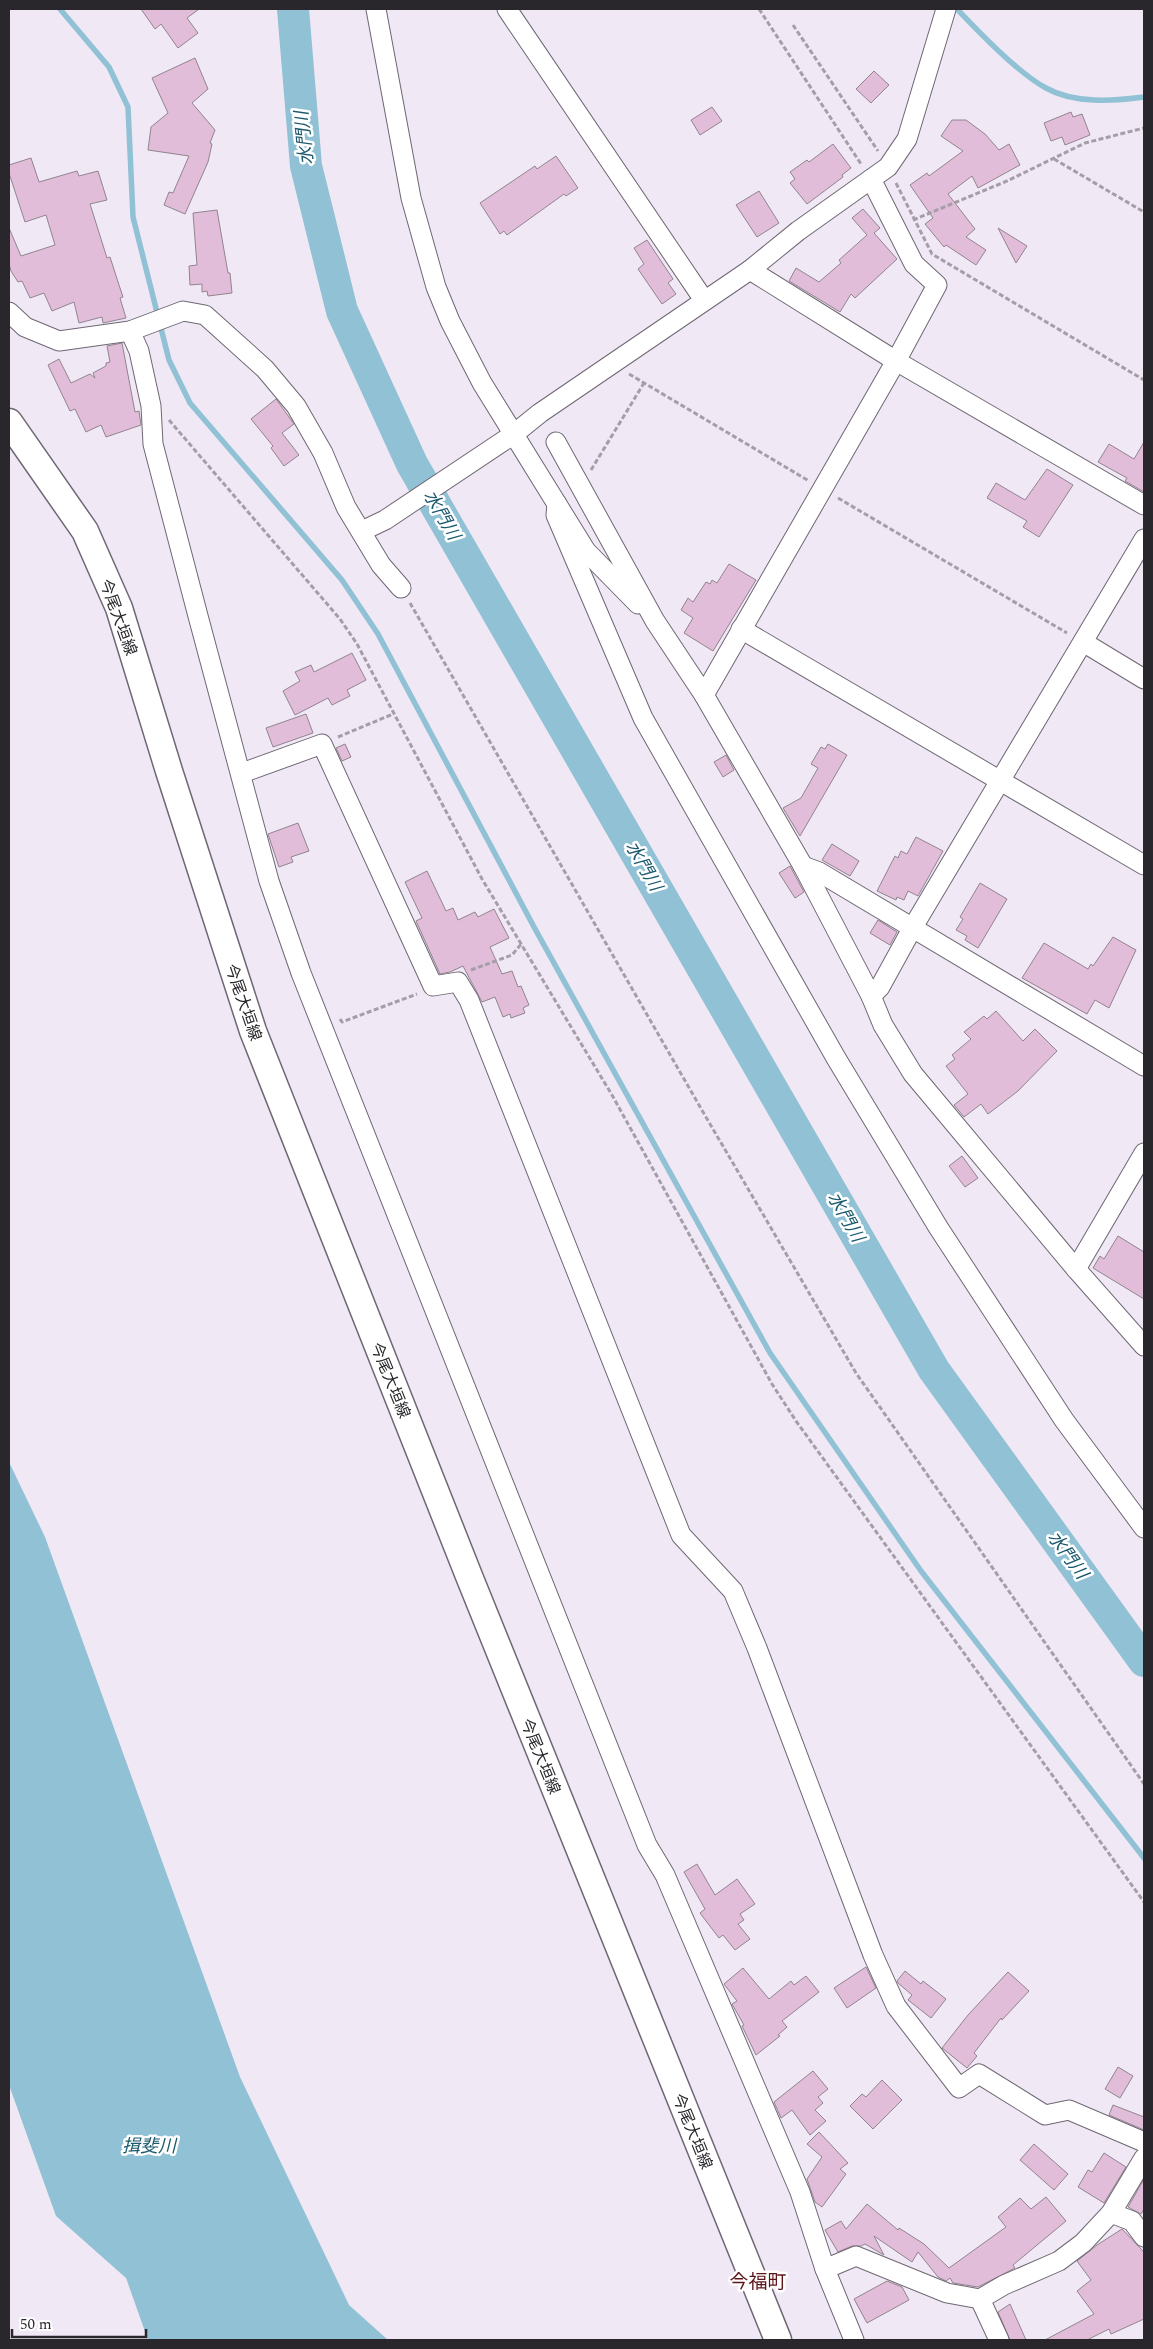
<svg xmlns="http://www.w3.org/2000/svg" width="1153" height="2349" font-family="Spectral,'Noto Sans JP',serif">
<rect width="100%" height="100%" fill="#f1e8f6"/>
<path fill="#90c1d4" d="M9,1462L45,1537L240,2077L349,2305L388,2340H148L126,2278L56,2216L9,2085Z"/>
<g fill="none" stroke-linecap="round" stroke-linejoin="round">
<g stroke="#90c1d4" stroke-width="5.5">
<path d="M60,9L109,67L128,107L133,217L169,360L190,403L342,580L378,634L534,927L770,1353L921,1571L1144,1858"/>
<path d="M957,9C979,32 1018,73 1046,88C1074,104 1114,101 1144,97"/>
</g>
<path stroke="#90c1d4" stroke-width="32" d="M293,9L306,166L342,311L412,464L934,1370L1144,1661"/>
</g>
<g fill="#e2bdda" stroke="#91848e">
<path d="M141,9H199L187,18L198,33L178,48L161,24L155,29Z"/>
<path d="M195,58L208,89L192,103L215,130L210,143L212,144L208,162L185,214L164,205L169,192L173,193L189,156L148,150L151,127L168,113L152,78Z"/>
<path d="M874,71L889,85L871,103L856,89Z"/>
<path d="M712,107L722,121L700,135L691,120Z"/>
<path d="M1071,112L1073,117L1082,114L1090,135L1065,145L1062,137L1051,141L1044,123Z"/>
<path d="M952,120H966L985,134L999,150L1009,144L1020,165L978,188L972,176L948,194L975,229L966,237L986,250L976,265L946,245L944,247L925,224L933,218L910,185L927,173L929,176L963,151L941,136Z"/>
<path d="M833,144L851,168L842,175L843,177L807,204L790,183L795,179L790,172L807,160L809,162Z"/>
<path d="M556,156L578,188L566,196L564,194L507,235L504,231L500,234L480,203L535,166L537,169Z"/>
<path d="M31,158L39,182L77,171L79,176L98,171L107,200L90,204L107,258L110,257L118,282L123,297L120,298L126,318L103,323L102,317L79,323L74,302L52,311L44,293L30,298L22,281L18,282L11,271L9,264V228L21,256L55,245L46,215L25,222L9,173V165Z"/>
<path d="M759,191L779,223L757,237L736,205Z"/>
<path d="M863,209L880,228L874,233L897,259L855,298L851,294L840,312L789,281L796,268L819,282L841,263L839,260L867,235L852,218Z"/>
<path d="M217,210L228,273H230L232,293L208,296L207,291L202,292V284L190,285L189,266L197,265L193,213Z"/>
<path d="M998,228L1027,246L1016,263Z"/>
<path d="M647,240L673,279L668,283L676,294L662,304L638,269L644,264L634,248Z"/>
<path d="M122,343L135,412L139,411L141,425L106,437L101,425L86,432L75,409L70,411L48,365L59,359L71,383L90,374L95,378L93,373L106,366V363L110,362L107,346Z"/>
<path d="M276,399L294,424L282,433L299,455L284,466L271,448L273,446L251,419Z"/>
<path d="M1144,442V492L1125,481L1127,478L1098,462L1109,444L1134,459Z"/>
<path d="M1047,469L1073,485L1039,537L1023,527L1027,521L987,498L996,483L1025,500Z"/>
<path d="M729,564L756,580L713,651L684,633L693,618L681,610L688,598L693,602L706,582L710,584L712,580L717,583Z"/>
<path d="M352,653L366,680L347,690L350,696L332,705L328,698L295,715L283,691L300,681L295,672L311,665L314,672Z"/>
<path d="M306,714L313,733L273,747L266,728Z"/>
<path d="M345,744L351,757L342,761L336,748Z"/>
<path d="M828,744L847,755L800,836L783,808L801,798L818,768L811,764L821,747L825,749Z"/>
<path d="M726,755L734,770L723,777L714,762Z"/>
<path d="M298,823L309,851L291,857L293,862L279,867L268,834Z"/>
<path d="M916,837L943,851L918,896L908,891L904,900L897,897L896,900L877,891L895,856L898,858L901,851L907,854Z"/>
<path d="M832,844L859,861L850,876L822,860Z"/>
<path d="M790,866L804,892L795,898L779,873Z"/>
<path d="M427,871L446,911L453,908L458,920L475,912L478,917L494,909L509,938L490,947L502,974L512,971L518,987L521,986L529,1005L523,1008L525,1013L511,1018L510,1014L503,1017L495,997L482,1002L463,966L450,972L440,974L416,921L422,918L405,882Z"/>
<path d="M980,883L1007,899L978,948L965,940L967,936L956,930L963,919L960,917Z"/>
<path d="M878,920L897,932L890,945L870,933Z"/>
<path d="M1113,937L1136,950L1109,1008L1095,1000L1087,1014L1022,978L1044,943L1088,969L1091,964L1093,966Z"/>
<path d="M996,1011L1023,1041L1035,1029L1057,1051L1018,1091L988,1114L981,1104L964,1117L954,1105L968,1094L946,1066L955,1059L952,1055L971,1039L964,1032L984,1016L987,1019Z"/>
<path d="M962,1156L978,1178L965,1187L949,1166Z"/>
<path d="M1118,1236L1144,1252V1299L1093,1268L1100,1256L1104,1259Z"/>
<path d="M697,1864L715,1895L737,1879L755,1904L740,1914L744,1920L738,1924L750,1939L735,1950L723,1935L719,1938L700,1913L705,1909L684,1872Z"/>
<path d="M866,1967L876,1988L847,2008L834,1988Z"/>
<path d="M743,1968L769,1999L791,1981L794,1985L806,1976L819,1992L782,2021L787,2027L778,2035L780,2036L756,2055L742,2026L744,2025L732,2004L737,2001L724,1984Z"/>
<path d="M905,1971L921,1984L923,1981L946,1999L931,2018L908,2000L912,1995L898,1983L897,1981Z"/>
<path d="M1008,1972L1029,1991L1002,2020L1001,2018L974,2053L977,2056L967,2068L942,2048L968,2015Z"/>
<path d="M1118,2067L1133,2076L1120,2098L1105,2089Z"/>
<path d="M813,2071L828,2089L818,2097L823,2103L815,2110L826,2121L810,2135L792,2110L781,2118L774,2102Z"/>
<path d="M882,2080L902,2100L873,2129L850,2106L862,2094L866,2097Z"/>
<path d="M1113,2105L1144,2117V2130L1109,2115Z"/>
<path d="M819,2132L848,2163L840,2169L846,2174L822,2207L815,2202L807,2179L822,2157L807,2144Z"/>
<path d="M1034,2144L1068,2174L1054,2190L1020,2160Z"/>
<path d="M1104,2153L1126,2167L1104,2203L1078,2187L1088,2170L1092,2172Z"/>
<path d="M1144,2179V2209L1141,2214L1128,2207Z"/>
<path d="M1046,2197L1066,2221L1013,2265L1015,2268L978,2287L953,2283L950,2278L946,2281L938,2277L918,2252L912,2262L874,2236L884,2255L865,2244L861,2246H852L838,2252L825,2230L841,2221L846,2229L867,2204L898,2230L899,2228L924,2244L949,2268L1006,2227L998,2217L1020,2198L1031,2209Z"/>
<path d="M1122,2229L1144,2252V2319L1111,2334L1109,2329L1087,2340H1045L1094,2314L1077,2291L1091,2280L1077,2261L1097,2245Z"/>
<path d="M887,2281L902,2287L909,2300L867,2323L854,2299Z"/>
<path d="M1010,2304L1026,2340H1010L998,2312Z"/>
</g>
<g fill="none" stroke-linecap="round" stroke-linejoin="round">
<defs>
<g id="street">
<path d="M376,9L411,198L436,287L450,321L482,383L586,551L638,604"/>
<path d="M507,9L704,300"/>
<path d="M750,270L896,361L1144,505"/>
<path d="M9,312L25,327L59,341L130,331L183,311L205,315L265,369L296,406L323,453L346,507L381,565L401,588"/>
<path d="M130,331L139,351L151,406L153,444L198,616L269,881L301,973L647,1845L665,1875L800,2192L825,2269L854,2340"/>
<path d="M556,442L655,621L704,695L803,866L871,996L883,1025L913,1074L1076,1269L1144,1346"/>
<path d="M557,504L556,515L643,718L836,1058L938,1227L1064,1420L1144,1528"/>
<path d="M362,531L385,520L514,434L540,413L750,270L798,231L888,167L907,139L946,9"/>
<path d="M741,629L1144,865"/>
<path d="M1083,642L1144,679"/>
<path d="M704,695L896,361L937,285L914,264L871,179"/>
<path d="M242,773L322,744L433,986L458,982L469,1000L681,1535L733,1591L757,1648L873,1955L896,2006L959,2088L979,2074L1045,2115L1069,2110L1144,2142"/>
<path d="M803,866L819,872L1144,1066"/>
<path d="M871,996L880,987L913,927L1144,539"/>
<path d="M1076,1269L1144,1153"/>
<path d="M1111,2213L1132,2221L1144,2237"/>
<path d="M825,2269L856,2256L947,2293L980,2299L1004,2285L1059,2261L1083,2243L1111,2213L1144,2158"/>
<path d="M980,2299L999,2340"/>
</g>
<path id="secondary" d="M9,422L85,531L119,608L169,771L253,1031L469,1576L778,2340"/>
</defs>
<use href="#street" stroke="#6f6773" stroke-width="21"/>
<use href="#secondary" stroke="#6f6773" stroke-width="29"/>
<g stroke="#a59ea9" stroke-width="3" stroke-dasharray="5 2.5" stroke-linecap="butt">
<path d="M759,9L861,164"/>
<path d="M793,25L878,151"/>
<path d="M1054,159L1144,212"/>
<path d="M896,183L932,254L1144,380"/>
<path d="M913,220L1007,181L1085,143L1144,128"/>
<path d="M629,374L809,481"/>
<path d="M169,420L340,619L357,644L482,879L612,1095L772,1384L796,1421L1144,1902"/>
<path d="M591,470L644,383"/>
<path d="M838,498L1067,633"/>
<path d="M410,603L703,1112L856,1373L1144,1784"/>
<path d="M338,737L393,714"/>
<path d="M471,970L512,955L522,943"/>
<path d="M340,1019L342,1022L417,994"/>
</g>
<use href="#street" stroke="#fff" stroke-width="19"/>
<use href="#secondary" stroke="#fff" stroke-width="26"/>
</g>
<g text-anchor="middle" stroke-width="5" stroke-linejoin="round" paint-order="stroke">
<g font-size="16" fill="#2a272c" stroke="#fff">
<text transform="translate(119 617) rotate(70)" y="6">今尾大垣線</text>
<text transform="translate(244 1002) rotate(71)" y="6">今尾大垣線</text>
<text transform="translate(391 1380) rotate(68)" y="6">今尾大垣線</text>
<text transform="translate(541 1756) rotate(68)" y="6">今尾大垣線</text>
<text transform="translate(693 2131) rotate(68)" y="6">今尾大垣線</text>
</g>
<g font-size="18" font-style="italic" fill="#1b5a6e" stroke="#fff">
<text transform="translate(304 138) rotate(-96)" y="6">水門川</text>
<text transform="translate(442 515) rotate(60)" y="6">水門川</text>
<text transform="translate(644 866) rotate(60)" y="6">水門川</text>
<text transform="translate(846 1217) rotate(60)" y="6">水門川</text>
<text transform="translate(1068 1555) rotate(54)" y="6">水門川</text>
<text x="149" y="2152">揖斐川</text>
</g>
<g font-size="19" fill="#5b161c" stroke="#fff">
<text x="758" y="2288">今福町</text>
</g>
</g>
<rect width="1153" height="2349" fill="none" stroke="#2a272c" stroke-width="20"/>
<path d="M12 2329v8h134v-8" fill="none" stroke="#2a272c" stroke-width="2.5"/>
<text x="20" y="2329" font-size="15" fill="#2a272c" stroke="#ffffff" stroke-width="4" paint-order="stroke">50 m</text>
</svg>
